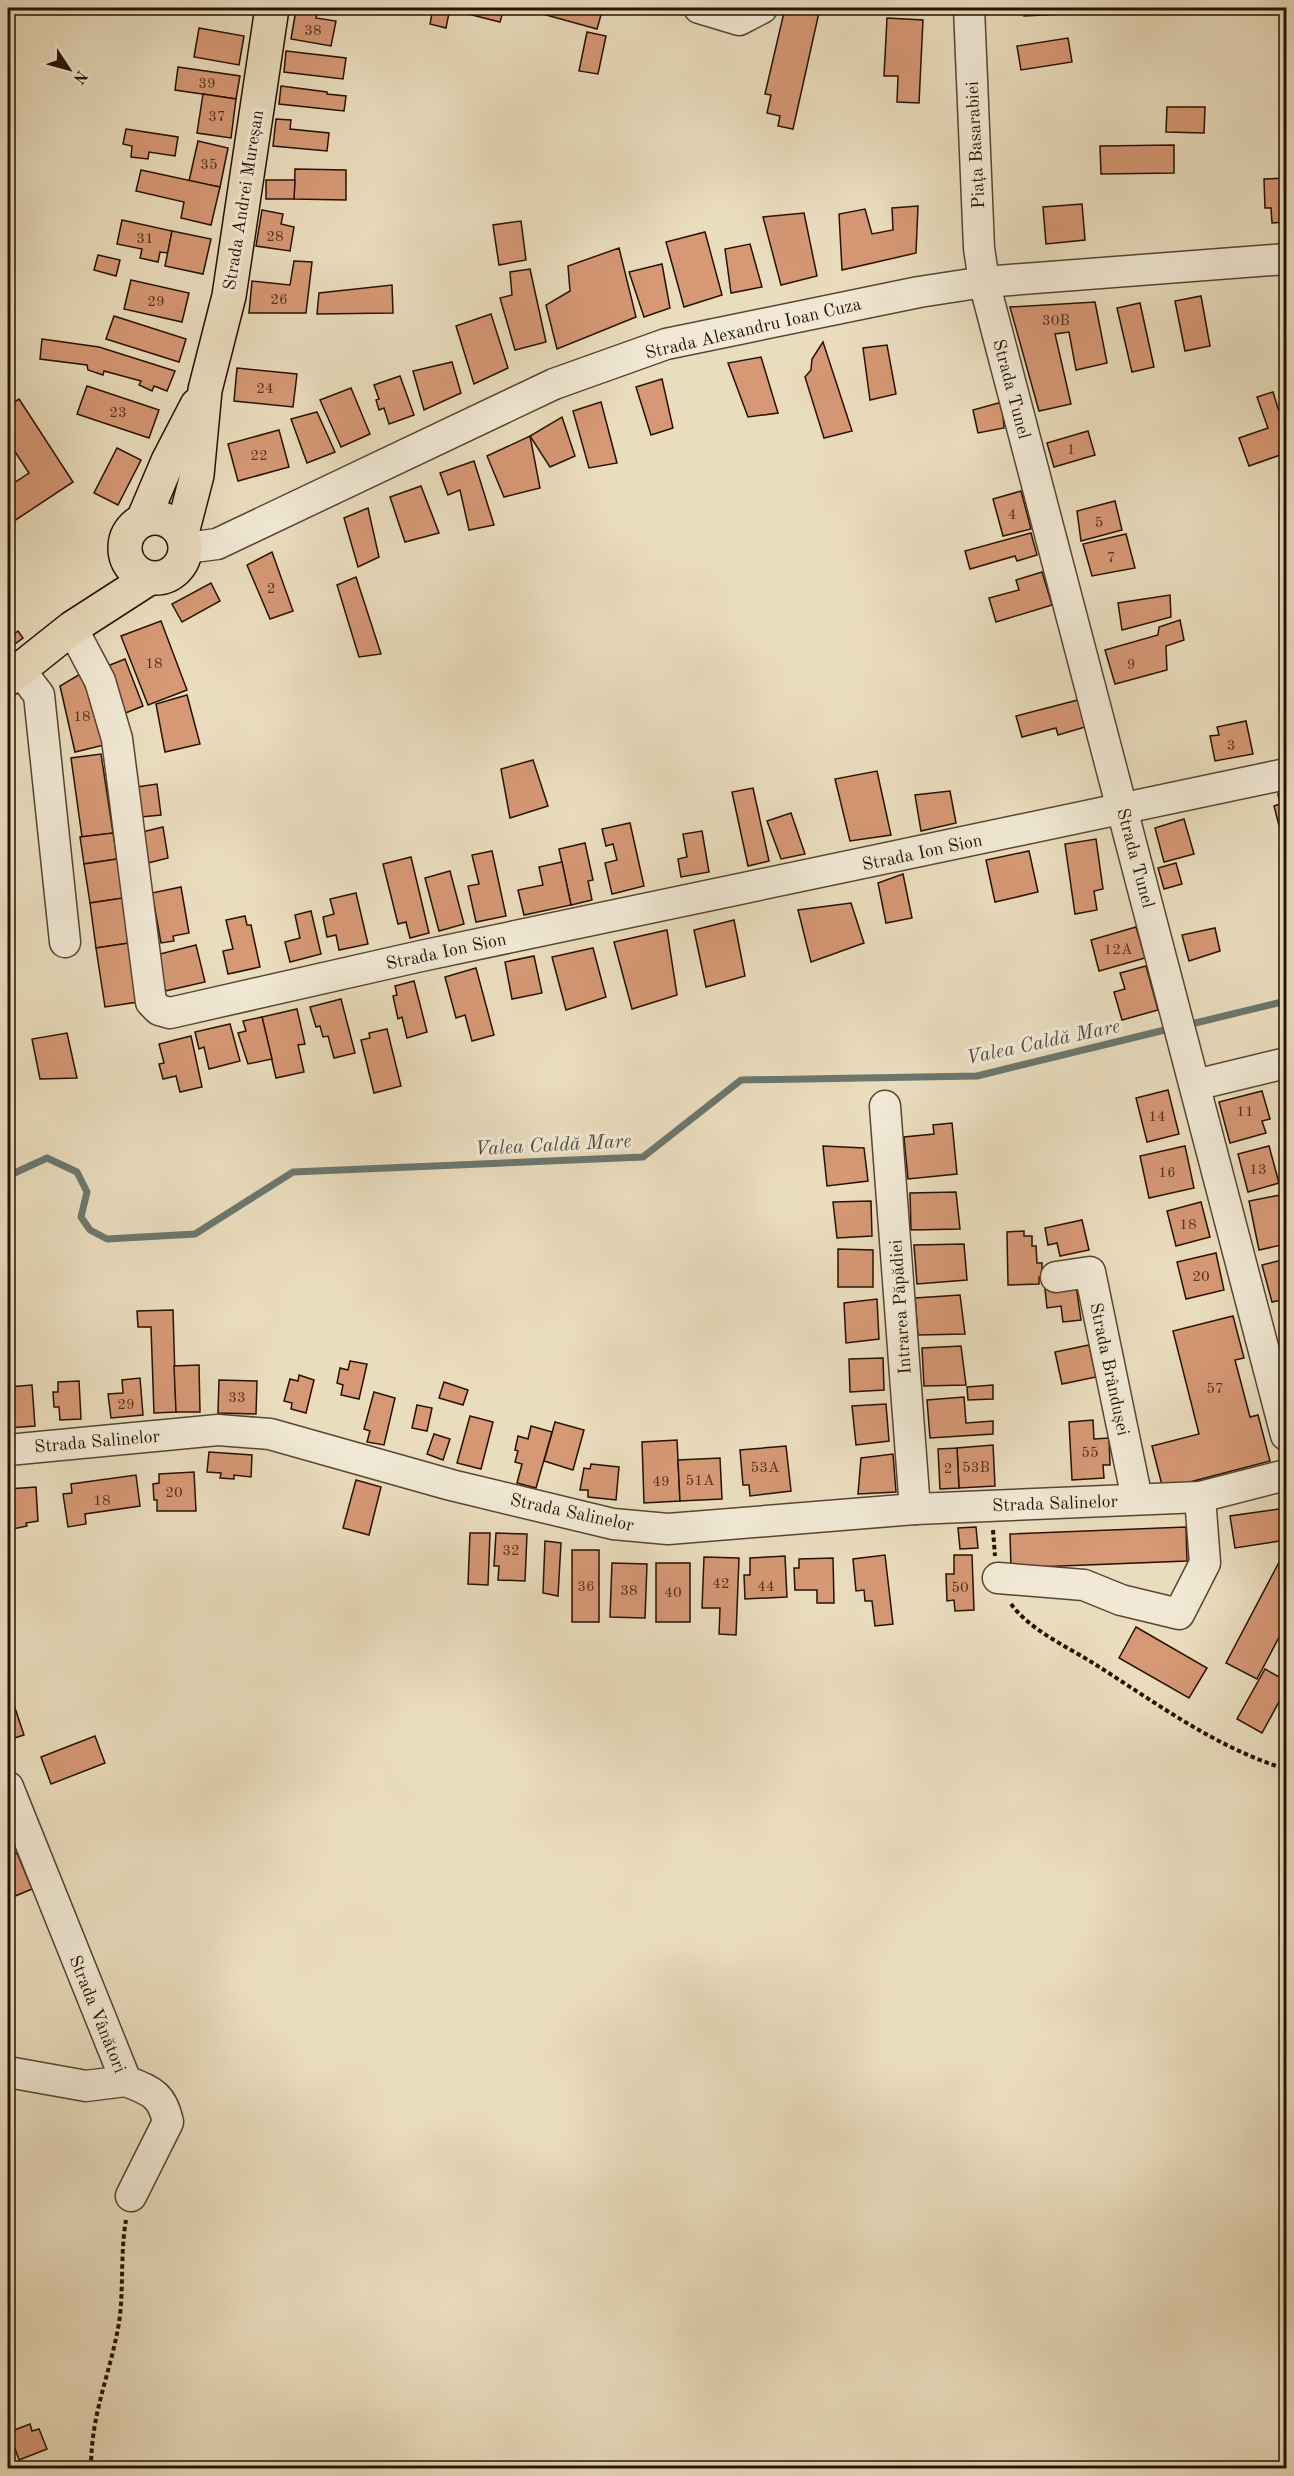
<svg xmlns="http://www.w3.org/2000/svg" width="1294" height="2476" font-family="'Old Standard TT',serif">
<rect width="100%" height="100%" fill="#eaddbe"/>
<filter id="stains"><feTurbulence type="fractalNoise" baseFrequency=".00333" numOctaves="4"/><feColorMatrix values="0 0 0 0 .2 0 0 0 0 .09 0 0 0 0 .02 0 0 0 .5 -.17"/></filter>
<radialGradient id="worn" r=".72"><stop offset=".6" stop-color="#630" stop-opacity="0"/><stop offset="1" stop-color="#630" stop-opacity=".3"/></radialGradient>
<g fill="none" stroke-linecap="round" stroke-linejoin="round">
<g stroke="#6b776e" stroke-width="7">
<path d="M1187,1025L1286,1001"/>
<path d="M8,1176L47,1158L77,1172L87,1192L81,1217L90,1230L107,1239L195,1234L293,1172L643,1157L741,1080L977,1076L1173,1028"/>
</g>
</g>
<g fill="#d69875" stroke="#271202" stroke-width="1.5">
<path d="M433,8H450L446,28L430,24Z"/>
<path d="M470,8H504L500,22L468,14Z"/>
<path d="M521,8H603L597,29Z"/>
<path d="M785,8H820L793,129L778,126L780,116L767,113L771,95L765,94Z"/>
<path d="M1024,8H1062L1063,14L1024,16Z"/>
<path d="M296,10L317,14L316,18L336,21L331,46L291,39Z"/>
<path d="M887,18L923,20L919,103L897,102L898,76H884Z"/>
<path d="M199,28L244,36L239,65L194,57Z"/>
<path d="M587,32L606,36L598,74L579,71Z"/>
<path d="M1068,38L1072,62L1021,70L1017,46Z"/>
<path d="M286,51L346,58L343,79L284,72Z"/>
<path d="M178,67L240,76L236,99L175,90Z"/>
<path d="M281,86L327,92V94L346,96L344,111L279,104Z"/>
<path d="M203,94L236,99L231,138L197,133Z"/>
<path d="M1167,107H1205L1204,133L1166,132Z"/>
<path d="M276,119L291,120L290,129L329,133L327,151L273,146Z"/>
<path d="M126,129L178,137L175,156L149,152L148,159L131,157L132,146L123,144Z"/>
<path d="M198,141L228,148L220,187L189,181Z"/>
<path d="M1174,145V173L1101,174L1100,146Z"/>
<path d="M295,169L346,170V200L294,199Z"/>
<path d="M141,170L220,187L211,225L181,218L184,202L136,191Z"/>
<path d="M1286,178V222L1272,223L1271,208H1265L1264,179Z"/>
<path d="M266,180H295L294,199H266Z"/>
<path d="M1082,204L1085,240L1046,244L1043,207Z"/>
<path d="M918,206L916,253L842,270L839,214L865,209L872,234L893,230L892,208Z"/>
<path d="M262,210L283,214L281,224L294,227L290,251L256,246Z"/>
<path d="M804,213L817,276L781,285L763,217Z"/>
<path d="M122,220L172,231L168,253L160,252L158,262L140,258L142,249L117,244Z"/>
<path d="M521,221L526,260L499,265L493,225Z"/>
<path d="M172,231L211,239L203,274L165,266Z"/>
<path d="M705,232L722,295L684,307L666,242Z"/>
<path d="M750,244L762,287L731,293L725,249Z"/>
<path d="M619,248L636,317L557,349L546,305L570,291L568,266Z"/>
<path d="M98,255L120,260L116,276L94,270Z"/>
<path d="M294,261L312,262L306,313H249L252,281L290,285Z"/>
<path d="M662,264L670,308L644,317L629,272Z"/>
<path d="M530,269L546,342L515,350L500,298L512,295L510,272Z"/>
<path d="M131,280L189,293L182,322L124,309Z"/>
<path d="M392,285L393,313L317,314L319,293Z"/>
<path d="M1201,296L1210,346L1185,351L1175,301Z"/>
<path d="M1095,302L1107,363L1076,370L1069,332L1055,334L1071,404L1039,411L1010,307Z"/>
<path d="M1140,303L1154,367L1132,372L1117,308Z"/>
<path d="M491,314L508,368L474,384L456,326Z"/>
<path d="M114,316L186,339L179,362L106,339Z"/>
<path d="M42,339L99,347L175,371L167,391L154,386L152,391L139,385L141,381L104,371L103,375L88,370L87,365L40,359Z"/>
<path d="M823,342L852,431L824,438L805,377L811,370L812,359Z"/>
<path d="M887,345L896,394L870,400L863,348Z"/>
<path d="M761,357L778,413L748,417L728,363Z"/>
<path d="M452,362L461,393L424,410L413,371Z"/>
<path d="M237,368L297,374L293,407L234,401Z"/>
<path d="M400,376L414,415L389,424L384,408L379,410L376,400L379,399L374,385Z"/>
<path d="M662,379L673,428L651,435L636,387Z"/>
<path d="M87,386L159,410L149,438L77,414Z"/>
<path d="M351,388L370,434L341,447L320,400Z"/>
<path d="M1273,392L1286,434V453L1249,466L1239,438L1268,428L1257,397Z"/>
<path d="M19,399L73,482L8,525V487L29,473L8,441V406Z"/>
<path d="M601,402L617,463L589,468L573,411Z"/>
<path d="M1002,402L1004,428L978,433L973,410Z"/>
<path d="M317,412L335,452L307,463L291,419Z"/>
<path d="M562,417L575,456L550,467L530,436Z"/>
<path d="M279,430L289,467L238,481L228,444Z"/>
<path d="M1088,431L1095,455L1054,467L1047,443Z"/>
<path d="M530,436L540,488L504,497L487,456Z"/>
<path d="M117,448L141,460L118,505L94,493Z"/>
<path d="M474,461L494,525L469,530L460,490L448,495L440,473Z"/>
<path d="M421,486L439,533L405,542L390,497Z"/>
<path d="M1021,491L1031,529L1003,536L993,499Z"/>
<path d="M1115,501L1122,530L1081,541L1077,511Z"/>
<path d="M368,508L379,557L358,567L344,518Z"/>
<path d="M1031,533L1037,555L1017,561L1015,556L970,569L965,551Z"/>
<path d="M1126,534L1135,568L1092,576L1083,544Z"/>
<path d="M272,552L293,611L270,619L247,565Z"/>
<path d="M1042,572L1052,605L996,622L989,598L1019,590L1016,580Z"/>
<path d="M356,577L381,654L359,657L337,585Z"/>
<path d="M211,583L220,601L182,622L172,604Z"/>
<path d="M1170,595L1171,617L1122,630L1118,603Z"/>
<path d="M1180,620L1184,640L1166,646L1167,670L1115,684L1105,650L1158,635L1159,627Z"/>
<path d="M161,621L187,690L148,705L121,636Z"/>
<path d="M18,631L23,638L8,649V639Z"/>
<path d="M125,659L143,706L123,714L105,667Z"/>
<path d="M87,670L104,745L75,752L60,686Z"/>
<path d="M187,695L200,744L165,752L156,704Z"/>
<path d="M1078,700L1085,727L1058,735L1056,728L1022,737L1016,716Z"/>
<path d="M1246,721L1253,754L1215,761L1210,736L1219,735L1217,727Z"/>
<path d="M101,754L113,833L82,837L71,758Z"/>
<path d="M533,760L548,806L510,818L501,769Z"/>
<path d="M877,771L891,835L850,841L835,779Z"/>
<path d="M157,784L161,815L141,817L137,787Z"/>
<path d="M753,788L769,861L748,866L732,792Z"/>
<path d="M950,791L956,823L921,831L915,795Z"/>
<path d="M1286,792V832L1281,833L1274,806L1280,804L1278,794Z"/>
<path d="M791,813L805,854L781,859L767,821Z"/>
<path d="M1184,819L1194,854L1164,862L1155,828Z"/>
<path d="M630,823L644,886L612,894L605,863L617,860L613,844L606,846L602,829Z"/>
<path d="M163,827L168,858L148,863L142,832Z"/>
<path d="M702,831L709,872L681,877L678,859L687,857L683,834Z"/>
<path d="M113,833L117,859L84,864L80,837Z"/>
<path d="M1096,839L1103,889L1094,891L1097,910L1075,914L1065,844Z"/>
<path d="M585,843L593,880L588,881L592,900L571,905L559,849Z"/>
<path d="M492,851L506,916L476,922L468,886L479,884L472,855Z"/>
<path d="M1029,851L1038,892L995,902L986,860Z"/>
<path d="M411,857L429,933L410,938L406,922L398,924L383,864Z"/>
<path d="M117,859L123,898L90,903L84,864Z"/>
<path d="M562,862L571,905L524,915L518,890L543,885L539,867Z"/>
<path d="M1176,863L1182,884L1164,889L1158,868Z"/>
<path d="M450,871L464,924L439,931L425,878Z"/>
<path d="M903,874L912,918L886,923L878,883Z"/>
<path d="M181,887L189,933L173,936L174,941L161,943L152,893Z"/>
<path d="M356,893L368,944L339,950L336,935L327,937L323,917L334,914L330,899Z"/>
<path d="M123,898L129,943L96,948L90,903Z"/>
<path d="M851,903L864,943L811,962L798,910Z"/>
<path d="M311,911L321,954L290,962L285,942L300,938L295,915Z"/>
<path d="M245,916L247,925H251L260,967L228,974L223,951L233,949L226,920Z"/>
<path d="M734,920L745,976L706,987L694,930Z"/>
<path d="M1136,927L1145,958L1099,971L1091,940Z"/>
<path d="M1215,928L1220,951L1189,961L1182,935Z"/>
<path d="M667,930L677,995L632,1009L614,942Z"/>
<path d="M129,943L138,1002L105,1007L96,948Z"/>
<path d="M196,945L205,982L165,991L156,955Z"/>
<path d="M593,948L606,997L566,1010L552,957Z"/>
<path d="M534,956L542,993L512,999L505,962Z"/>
<path d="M1146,966L1158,1010L1122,1020L1114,992L1125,989L1120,973Z"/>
<path d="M476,968L494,1035L472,1041L465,1015L456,1018L445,977Z"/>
<path d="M414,981L427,1032L407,1038L402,1017L398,1019L393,996L397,995L395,986Z"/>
<path d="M341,999L355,1053L334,1058L328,1036L323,1037L320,1026L316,1027L310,1007Z"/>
<path d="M297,1009L305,1044L298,1045L304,1072L276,1078L262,1017Z"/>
<path d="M262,1017L272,1059L248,1064L238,1033L246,1031L243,1021Z"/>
<path d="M230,1024L240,1061L209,1069L204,1047L199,1049L195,1032Z"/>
<path d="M387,1029L401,1086L374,1093L361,1040L370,1038L369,1033Z"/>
<path d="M67,1033L77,1078L40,1079L32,1039Z"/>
<path d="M191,1036L202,1087L180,1092L176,1076L163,1079L159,1064L164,1063L159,1044Z"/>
<path d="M1286,1067V1087L1281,1088L1277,1069Z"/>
<path d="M1168,1090L1179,1134L1147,1142L1136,1098Z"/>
<path d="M1262,1091L1270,1119L1262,1121L1266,1133L1230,1143L1219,1102Z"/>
<path d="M952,1123L957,1174L908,1179L904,1137L934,1134L933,1125Z"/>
<path d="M823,1146L864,1148L868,1181L827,1186Z"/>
<path d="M1185,1146L1194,1188L1149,1198L1140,1156Z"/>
<path d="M1269,1146L1279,1183L1248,1192L1238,1154Z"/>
<path d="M956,1192L960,1229L911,1230L910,1193Z"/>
<path d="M1280,1195L1286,1227V1244L1259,1250L1249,1201Z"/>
<path d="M871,1201L872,1236L837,1238L833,1202Z"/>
<path d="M1201,1202L1210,1237L1176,1246L1167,1211Z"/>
<path d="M1082,1220L1089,1250L1060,1256L1057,1243L1048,1245L1045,1228Z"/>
<path d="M1024,1231V1236H1032V1246H1036L1037,1263H1042V1277H1039V1284L1008,1285L1007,1232Z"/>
<path d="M964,1244L967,1280L917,1284L914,1245Z"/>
<path d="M838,1249L873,1250V1287H838Z"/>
<path d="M1216,1253L1224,1290L1186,1299L1177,1262Z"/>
<path d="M1286,1259V1299L1272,1302L1262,1265Z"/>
<path d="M1076,1285L1081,1320L1063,1322L1061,1306L1047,1308L1045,1289Z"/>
<path d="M960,1295L965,1334L918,1335L915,1298Z"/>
<path d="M877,1299L879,1339L846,1343L844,1303Z"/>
<path d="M173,1310L176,1412L154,1413L151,1327H138L137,1311Z"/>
<path d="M1233,1316L1244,1358L1235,1360L1250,1417L1258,1415L1270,1461L1163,1489L1152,1446L1199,1434L1173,1331Z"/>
<path d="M1089,1345L1096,1377L1062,1384L1055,1352Z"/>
<path d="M961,1346L966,1385L924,1386L922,1348Z"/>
<path d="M883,1358L884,1390L850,1392L849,1359Z"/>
<path d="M350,1361L367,1364L359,1399L341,1395L343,1385L337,1383L340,1368L348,1370Z"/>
<path d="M199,1365L200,1412H176L174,1366Z"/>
<path d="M299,1375L314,1380L306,1413L291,1409L292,1403L284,1401L290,1379L298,1381Z"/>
<path d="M140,1378L143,1415L111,1418L108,1394L123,1393L122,1380Z"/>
<path d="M219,1380L257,1381L256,1414L218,1413Z"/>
<path d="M79,1381L81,1419L60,1420L59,1407H54L53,1392H58V1382Z"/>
<path d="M444,1382L468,1390L463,1405L439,1398Z"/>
<path d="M32,1385L35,1426L8,1428V1387Z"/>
<path d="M993,1385V1399L968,1400L967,1387Z"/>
<path d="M374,1392L395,1398L384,1445L367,1442L370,1431L364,1429Z"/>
<path d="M964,1397L966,1423L993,1421V1434L930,1438L927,1400Z"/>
<path d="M886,1404L889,1441L856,1445L852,1406Z"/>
<path d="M417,1405L432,1408L427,1431L412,1428Z"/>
<path d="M470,1416L493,1422L481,1469L457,1463Z"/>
<path d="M1093,1420L1094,1439L1109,1438L1110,1465H1103L1104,1478L1072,1480L1069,1422Z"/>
<path d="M555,1422L584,1430L573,1470L544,1461Z"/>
<path d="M531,1426L552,1432L536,1488L517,1483L522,1464L515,1462L518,1451L515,1450L518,1436L528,1439Z"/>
<path d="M434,1434L450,1439L443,1460L427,1454Z"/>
<path d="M677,1440L680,1501L644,1503L642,1442Z"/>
<path d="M993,1445L995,1486L959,1488L957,1448Z"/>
<path d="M786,1446L791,1491L750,1496L749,1485H743L740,1450Z"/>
<path d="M957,1448L959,1488L940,1489L938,1449Z"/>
<path d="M209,1452L252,1455L251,1477L234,1475V1479L220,1478L221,1473L207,1472Z"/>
<path d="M893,1454L896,1492L858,1494L861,1458Z"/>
<path d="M720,1458L722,1499L680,1501L678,1460Z"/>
<path d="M591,1464L619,1467L616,1500L588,1497V1490H580L584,1468L590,1469Z"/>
<path d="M194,1472L196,1511H157V1500H154L153,1484L159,1483V1474Z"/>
<path d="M136,1475L140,1506L85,1514L86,1524L68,1527L63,1494L72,1493L71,1484Z"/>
<path d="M356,1480L381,1487L369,1535L343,1528Z"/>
<path d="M36,1487L38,1521L26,1523L27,1526L8,1530V1489Z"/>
<path d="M1286,1508V1540L1235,1548L1230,1516Z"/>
<path d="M976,1527L978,1548L960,1549L958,1528Z"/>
<path d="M1186,1527L1187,1561L1011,1568L1010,1534Z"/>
<path d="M470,1533H490L488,1585L468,1584Z"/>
<path d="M496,1533L527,1534L525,1581L498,1580L499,1566H494Z"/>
<path d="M545,1541L561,1543L558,1596L543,1593Z"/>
<path d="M1286,1549V1624L1257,1679L1226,1663Z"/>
<rect x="572" y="1550" width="27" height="72"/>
<path d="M885,1555L893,1624L875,1626L872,1601H865L864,1590L856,1591L853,1559Z"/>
<path d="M954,1555H972L974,1610L955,1611L954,1600L947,1601L946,1574H954Z"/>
<path d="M785,1556L787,1597L745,1599L744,1575H750V1558Z"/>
<path d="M704,1557L739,1558L736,1635L719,1634L720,1608H702Z"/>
<path d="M833,1558L834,1603H817V1590H795L794,1568H799V1559Z"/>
<path d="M612,1563L647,1564L645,1618L610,1617Z"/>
<rect x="656" y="1563" width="34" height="59"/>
<path d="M1136,1627L1207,1668L1189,1698L1119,1658Z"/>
<path d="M1265,1669L1286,1681V1689L1262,1733L1237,1719Z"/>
<path d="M12,1699L24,1735L8,1740V1701Z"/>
<path d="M95,1736L105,1763L51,1784L41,1757Z"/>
<path d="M17,1853L32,1889L8,1899V1857Z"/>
<path d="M30,2424L32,2431L39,2429L47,2449L19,2460L9,2432Z"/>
<path d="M53,2463L54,2468H28Z"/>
</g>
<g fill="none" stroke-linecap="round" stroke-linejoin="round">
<defs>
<g id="minor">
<path d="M699,8L739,20L762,8"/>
<path d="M969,8L979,248L984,282L1286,1435"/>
<path d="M186,548L217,544L554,384L666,344L919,292L984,282L1286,259"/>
<path d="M72,628L100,681L117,739L151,1002L159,1010L170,1013L421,956L1286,774"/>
<path d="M20,670L39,695L65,942"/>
<path d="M1195,1085L1286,1063"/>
<path d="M885,1106L915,1509"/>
<path d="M1056,1277L1090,1272L1137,1499"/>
<path d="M8,1450L218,1430L270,1434L451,1485L613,1524L668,1529L915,1509L1200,1497L1286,1475"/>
<path d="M998,1578L1084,1585L1121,1600L1179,1614L1205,1563L1200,1497"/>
<path d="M8,1787L126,2081C151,2091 162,2094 168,2122L131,2196"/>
<path d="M8,2072L86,2086L126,2081"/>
</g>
<g id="major">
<circle cx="155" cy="548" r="30"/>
<path d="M143,520L168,461L197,405"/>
<path d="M182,533L197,475L205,390L229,296L272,8"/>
<path d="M8,679L72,628L148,579"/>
</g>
</defs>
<use href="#minor" stroke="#584531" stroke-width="33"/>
<use href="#major" stroke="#271202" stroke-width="36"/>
<g stroke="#271202" stroke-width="4" stroke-dasharray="4.5 3" stroke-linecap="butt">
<path d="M993,1530L995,1556"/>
<path d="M1011,1604C1030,1630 1066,1646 1093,1663C1155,1702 1216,1748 1286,1769"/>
<path d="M91,2468C91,2413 110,2375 119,2323C124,2289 120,2254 126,2220"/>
</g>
<use href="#minor" stroke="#f1e9d5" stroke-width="30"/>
<use href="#major" stroke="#eaddbe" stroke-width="33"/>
</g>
<g text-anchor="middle" stroke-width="6" stroke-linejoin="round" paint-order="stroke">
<g font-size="15" fill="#53341f">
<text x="313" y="35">38</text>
<text x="207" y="88">39</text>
<text x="217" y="121">37</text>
<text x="209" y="169">35</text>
<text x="275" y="241">28</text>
<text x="145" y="243">31</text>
<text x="279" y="304">26</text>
<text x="156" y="306">29</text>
<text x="1056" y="325">30B</text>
<text x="265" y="393">24</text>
<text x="118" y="417">23</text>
<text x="1071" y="454">1</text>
<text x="259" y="460">22</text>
<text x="1012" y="519">4</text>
<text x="1099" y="527">5</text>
<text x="1111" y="562">7</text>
<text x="271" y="593">2</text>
<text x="154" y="668">18</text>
<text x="1131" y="669">9</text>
<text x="82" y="721">18</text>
<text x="1231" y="750">3</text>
<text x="1118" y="954">12A</text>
<text x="1245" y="1116">11</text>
<text x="1157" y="1121">14</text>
<text x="1258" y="1174">13</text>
<text x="1167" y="1177">16</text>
<text x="1188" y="1229">18</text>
<text x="1201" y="1281">20</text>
<text x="1215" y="1393">57</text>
<text x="237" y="1402">33</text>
<text x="126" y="1409">29</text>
<text x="1090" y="1457">55</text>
<text x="765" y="1472">53A</text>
<text x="976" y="1472">53B</text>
<text x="948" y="1473">2</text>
<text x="700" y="1485">51A</text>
<text x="661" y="1486">49</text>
<text x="174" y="1497">20</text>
<text x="102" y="1505">18</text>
<text x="511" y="1555">32</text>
<text x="721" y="1588">42</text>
<text x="586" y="1591">36</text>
<text x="766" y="1591">44</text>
<text x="960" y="1592">50</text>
<text x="629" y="1595">38</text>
<text x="673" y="1597">40</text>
</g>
<g font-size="18" fill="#271202" stroke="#f1e9d5">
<text transform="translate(975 145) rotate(-93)" y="6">Piața Basarabiei</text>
<text transform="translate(243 200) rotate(-81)" y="6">Strada Andrei Mureșan</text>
<text transform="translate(753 328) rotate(-13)" y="6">Strada Alexandru Ioan Cuza</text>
<text transform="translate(1012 389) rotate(75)" y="6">Strada Tunel</text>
<text transform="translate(922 852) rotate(-12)" y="6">Strada Ion Sion</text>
<text transform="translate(1136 858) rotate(75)" y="6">Strada Tunel</text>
<text transform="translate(446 951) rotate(-12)" y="6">Strada Ion Sion</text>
<text transform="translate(900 1307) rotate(-94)" y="6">Intrarea Păpădiei</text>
<text transform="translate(1110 1369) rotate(78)" y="6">Strada Brândușei</text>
<text transform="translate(97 1441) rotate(-5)" y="6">Strada Salinelor</text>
<text transform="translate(1055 1503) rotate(-2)" y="6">Strada Salinelor</text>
<text transform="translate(572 1512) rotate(12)" y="6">Strada Salinelor</text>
<text transform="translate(98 2014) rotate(68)" y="6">Strada Vânători</text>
</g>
<g font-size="20" font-style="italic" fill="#4f4d41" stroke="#f1e9d5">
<text transform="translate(1043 1041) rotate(-12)" y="7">Valea Caldă Mare</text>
<text transform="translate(553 1144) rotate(-3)" y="7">Valea Caldă Mare</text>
</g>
</g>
<rect width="1294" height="2476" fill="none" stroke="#eaddbe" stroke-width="30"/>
<rect x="9" y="9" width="1276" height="2458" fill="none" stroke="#271202" stroke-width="3"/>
<rect x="15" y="15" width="1264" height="2446" fill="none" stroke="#271202" stroke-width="1.5"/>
<g transform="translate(69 69) rotate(126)" stroke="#f1e9d5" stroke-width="4.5" paint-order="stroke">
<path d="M0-4.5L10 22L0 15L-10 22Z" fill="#271202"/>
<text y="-9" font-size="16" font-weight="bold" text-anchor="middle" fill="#271202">N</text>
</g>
<rect width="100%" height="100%" filter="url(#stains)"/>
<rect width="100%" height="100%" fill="url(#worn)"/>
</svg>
